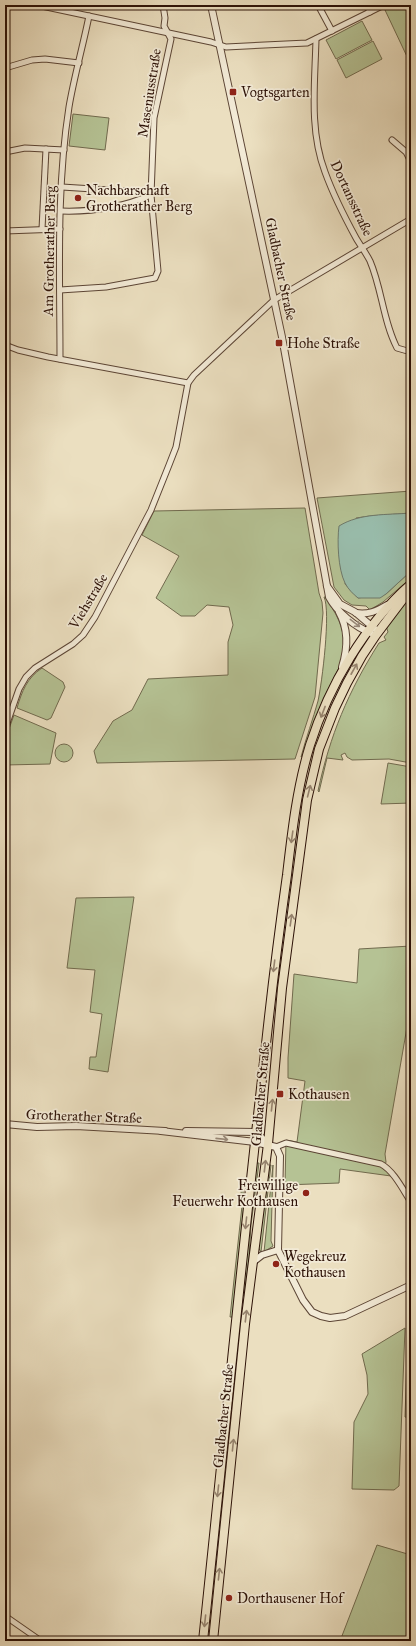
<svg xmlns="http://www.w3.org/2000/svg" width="416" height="1646" font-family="'IM FELL Great Primer',serif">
<rect width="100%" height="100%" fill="#ebdfc0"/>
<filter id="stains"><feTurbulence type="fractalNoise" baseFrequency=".005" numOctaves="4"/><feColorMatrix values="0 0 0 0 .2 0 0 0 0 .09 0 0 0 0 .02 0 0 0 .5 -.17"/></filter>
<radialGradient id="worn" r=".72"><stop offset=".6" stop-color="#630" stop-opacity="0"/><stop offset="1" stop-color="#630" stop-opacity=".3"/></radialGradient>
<g fill="#b5c294" stroke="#716a4e">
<path d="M394,5H411V65L385,10Z"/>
<path d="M362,21L372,40L336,59L326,40Z"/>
<path d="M373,41L382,59L346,78L337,60Z"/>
<path d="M73,114L109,118L105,150L69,146Z"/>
<path d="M411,491V513L370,516L356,518L345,584L358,598L386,594L411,571V578L383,602L370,610L366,606L352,605L344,600L334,587L317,498Z"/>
<path d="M305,508L319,593L322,602L323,613L315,697L295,759L97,763L94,751L113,721L132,710L148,679L228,675V642L233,625L229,607L207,605L195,616H181L156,598L179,556L142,535L154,511Z"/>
<path d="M411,594V763L389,759L352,760L347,757L345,753L341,755L343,760L327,758L319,792L318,791C330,735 348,692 379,643L386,640L384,637L388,632L386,626Z"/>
<path d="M324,597H325C336,613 345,628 344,648C344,664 331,681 325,696C316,716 309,736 303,756L301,757C306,738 313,719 318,701C322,683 331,611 324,597Z"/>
<path d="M42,668L63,682L65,687L51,718L47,720L17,708C22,691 27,678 42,668Z"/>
<path d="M14,715L56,733L50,764L5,765V740Z"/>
<circle cx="64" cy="753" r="9"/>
<path d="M388,763L411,767V803L381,804Z"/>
<path d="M134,897L108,1072L89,1069L90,1057H96L102,1014L90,1012L95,970L67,968L76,898Z"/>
<path d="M411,946V1004L385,1154L386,1162L384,1168L391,1176L340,1169L339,1183L285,1185L286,1140L297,1142L305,1081L288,1078V1058L294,974L357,983L359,949Z"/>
<path d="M256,1163H259L251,1225L249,1258L244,1296L242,1295Z"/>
<path d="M269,1165H271L261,1252L258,1247Z"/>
<path d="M273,1165L271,1241L273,1246L264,1252Z"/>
<path d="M241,1191H243L244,1205L233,1317H230L242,1206Z"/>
<path d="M411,1289V1418L405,1417L409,1294Z"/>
<path d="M405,1328L399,1486L394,1490L352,1489L354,1422L368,1394L367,1375L362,1354Z"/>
<path d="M377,1545L411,1555V1641H340Z"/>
</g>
<path fill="#99bdac" stroke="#6e796a" d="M411,513V571L386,594L380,598H358C353,594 348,589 345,583C338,569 337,541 339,526C360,513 387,515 411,513Z"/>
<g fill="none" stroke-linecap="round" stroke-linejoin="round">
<defs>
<g id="minor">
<path d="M37,5L211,42L226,47L307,43L384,5"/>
<path d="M318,5L332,31"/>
<path d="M367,5L370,12"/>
<path d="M316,39C315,83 309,130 325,172C333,194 344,216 356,238C360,245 366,253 370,261C382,289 383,321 397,348L411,352"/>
<path d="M5,68L32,60L45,59L79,63"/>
<path d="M392,140L406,152L411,162"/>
<path d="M5,152L25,148L64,150"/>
<path d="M62,187L140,192L151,195"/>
<path d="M61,211C92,212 123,207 151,195"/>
<path d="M42,229L46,149"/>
<path d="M5,231L60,229"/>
<path d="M60,290L106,287L155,278L158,271L151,195L154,118L171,39L164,26L165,18L163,5"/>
<path d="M5,345L18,350L48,357L188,383"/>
<path d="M60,359C60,276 56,190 69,107C74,77 83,46 89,16"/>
<path d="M5,729L19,689L26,677L35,668L73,644L83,635L95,617L151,510L169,465L176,447L188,383L194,375L274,300L411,219"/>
<path d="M276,1147L286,1143L381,1164C394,1171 403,1190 411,1202"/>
<path d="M5,1616L41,1641"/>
</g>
<g id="tertiary">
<path d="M211,5L282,337L329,597C337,612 355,627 371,633"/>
<path d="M327,586L340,604L355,612L375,629"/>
<path d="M339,612C349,630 348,648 342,667"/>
<path d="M356,613C368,615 377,611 387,605"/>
<path d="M5,1124L37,1127L76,1126L165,1131"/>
<path d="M161,1131L255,1142L276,1147L280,1156L278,1250L303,1300L312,1312L321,1316L330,1318L345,1316L411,1285"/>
<path d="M186,1131L256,1132L268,1144"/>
<path d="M253,1262L262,1255L278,1250"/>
</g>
<g id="primary">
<path d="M203,1641C224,1442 243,1243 266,1044C272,988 279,932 287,875C292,832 297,787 310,745C329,686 364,625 411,584"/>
<path d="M213,1641L245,1324L268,1144L282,988L307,800L319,749L335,708L347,683L362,656L376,635L410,590"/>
</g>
</defs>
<use href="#minor" stroke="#5c4535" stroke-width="7"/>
<use href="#tertiary" stroke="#5c4535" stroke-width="8"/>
<use href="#primary" stroke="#2d1207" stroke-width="10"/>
<use href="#minor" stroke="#f2ead6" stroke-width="5"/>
<use href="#tertiary" stroke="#f2ead6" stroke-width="6"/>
<use href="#primary" stroke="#ebdfc0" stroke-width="8"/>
</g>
<defs><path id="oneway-shaft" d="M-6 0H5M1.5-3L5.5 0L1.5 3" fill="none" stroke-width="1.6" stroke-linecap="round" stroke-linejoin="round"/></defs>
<g stroke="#998979">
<use href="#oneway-shaft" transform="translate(355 623) rotate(38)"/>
<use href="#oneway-shaft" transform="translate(222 1139) rotate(6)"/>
</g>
<g stroke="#96836d">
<use href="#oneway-shaft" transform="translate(354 669) rotate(-61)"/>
<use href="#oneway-shaft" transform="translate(323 712) rotate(111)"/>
<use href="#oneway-shaft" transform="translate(309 791) rotate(-76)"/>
<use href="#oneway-shaft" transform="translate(292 837) rotate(98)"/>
<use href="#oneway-shaft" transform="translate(291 920) rotate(-82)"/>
<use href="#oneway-shaft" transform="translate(274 966) rotate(97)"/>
<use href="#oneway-shaft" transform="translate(272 1105) rotate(-84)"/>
<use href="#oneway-shaft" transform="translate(265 1166) rotate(-83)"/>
<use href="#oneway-shaft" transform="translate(246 1223) rotate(96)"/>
<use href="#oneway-shaft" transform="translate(246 1316) rotate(-83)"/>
<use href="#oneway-shaft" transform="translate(233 1445) rotate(-84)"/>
<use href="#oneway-shaft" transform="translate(218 1491) rotate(96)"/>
<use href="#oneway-shaft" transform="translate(219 1574) rotate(-84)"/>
<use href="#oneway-shaft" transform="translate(205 1621) rotate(96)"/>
</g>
<g fill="#8f2418" stroke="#f2ead6" stroke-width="1.5">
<rect x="229" y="88" width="8" height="8" rx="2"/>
<circle cx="78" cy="198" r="4"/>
<rect x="275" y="339" width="8" height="8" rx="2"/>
<rect x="276" y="1090" width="8" height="8" rx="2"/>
<circle cx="306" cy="1193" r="4"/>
<circle cx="276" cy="1264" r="4"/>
<circle cx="229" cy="1598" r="4"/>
</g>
<g text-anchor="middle" stroke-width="3.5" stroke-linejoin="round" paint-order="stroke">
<g font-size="14" fill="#2d1207" stroke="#f2ead6" text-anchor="start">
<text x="241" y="97">Vogtsgarten</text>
<text x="86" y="195">Nachbarschaft<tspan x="86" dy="16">Grotherather Berg</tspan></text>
<text x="287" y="348">Hohe Straße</text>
<text x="288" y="1099">Kothausen</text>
<text x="298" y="1190" text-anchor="end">Freiwillige<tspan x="298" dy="16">Feuerwehr Kothausen</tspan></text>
<text x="284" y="1261">Wegekreuz<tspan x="284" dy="16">Kothausen</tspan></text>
<text x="237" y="1603">Dorthausener Hof</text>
</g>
<g font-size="14" fill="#2d1207" stroke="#f2ead6">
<text transform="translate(149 93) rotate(-81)" y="5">Maseniusstraße</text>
<text transform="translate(352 198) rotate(65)" y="5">Dortansstraße</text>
<text transform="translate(49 251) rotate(-89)" y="5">Am Grotherather Berg</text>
<text transform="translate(281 269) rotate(78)" y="5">Gladbacher Straße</text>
<text transform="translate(88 601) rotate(-59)" y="5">Viehstraße</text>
<text transform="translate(260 1094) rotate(-85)" y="5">Gladbacher Straße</text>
<text transform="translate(84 1116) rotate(2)" y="5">Grotherather Straße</text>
<text transform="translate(223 1416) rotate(-84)" y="5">Gladbacher Straße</text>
</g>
</g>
<rect width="416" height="1646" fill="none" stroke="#ebdfc0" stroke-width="20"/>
<rect x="6" y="6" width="404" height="1634" fill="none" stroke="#2d1207" stroke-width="2"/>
<rect x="10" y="10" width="396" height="1626" fill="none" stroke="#2d1207"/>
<rect width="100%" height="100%" filter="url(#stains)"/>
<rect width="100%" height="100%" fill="url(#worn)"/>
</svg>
